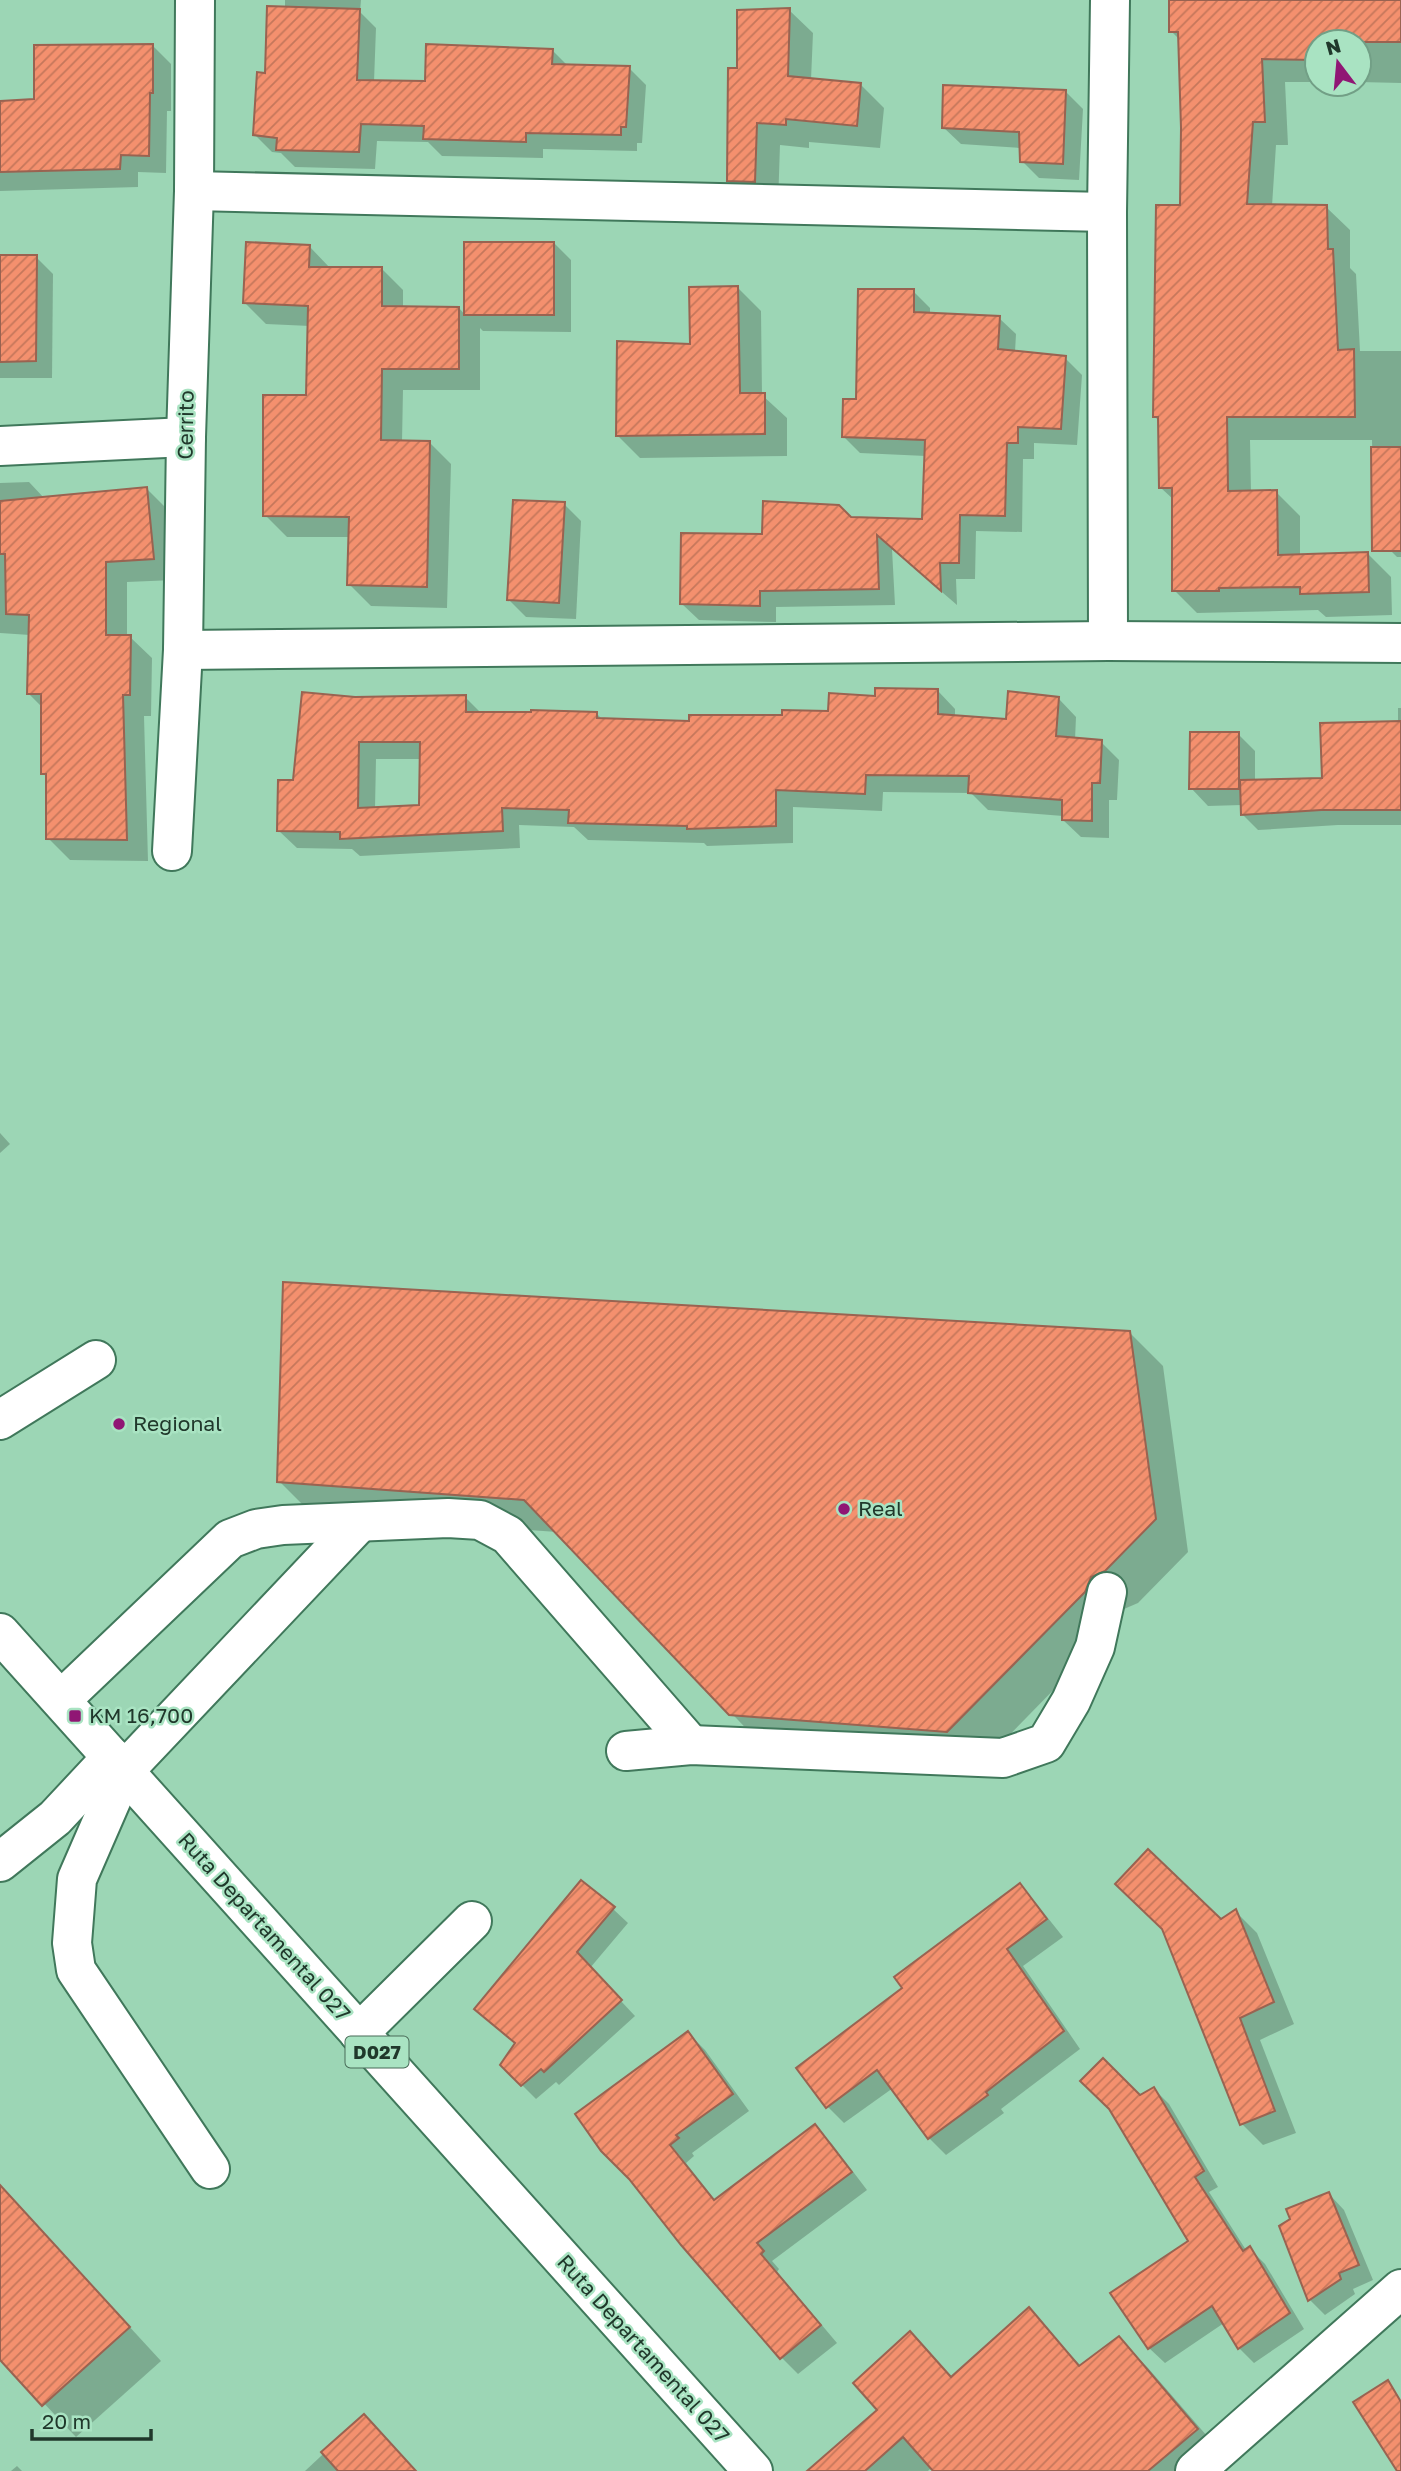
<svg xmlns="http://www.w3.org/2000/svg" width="1401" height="2471" font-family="'Golos Text',sans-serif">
<defs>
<pattern id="building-hatch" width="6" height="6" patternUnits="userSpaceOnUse" patternTransform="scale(1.75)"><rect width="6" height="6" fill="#f4906e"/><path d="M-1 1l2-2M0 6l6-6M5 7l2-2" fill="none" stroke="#c5775b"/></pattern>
</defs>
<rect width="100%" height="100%" fill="#9cd6b5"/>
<g fill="#0003" fill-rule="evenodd">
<path d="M285,0H361L360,12L376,28L374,82L427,83L552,50L568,66L629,68L646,85L642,143H637V151L543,149V158L442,156L428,142L377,141L375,169L295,167L281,153L272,152L255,135L266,75L285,8Z"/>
<path d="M1172,0H1401V83L1359,82V42H1317V82H1285L1288,145H1276L1272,206L1326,207L1350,230V268L1356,274L1360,351H1401V557H1397L1374,534L1372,440H1250L1251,492H1276L1300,516V556L1367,553L1391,577L1392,615L1326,617L1318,610L1197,613L1174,590V500L1161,488L1160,422L1155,417L1181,206L1183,128L1180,40L1171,31Z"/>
<path d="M789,10L813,33L811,80L860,84L884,108L880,148L809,142V148L780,145L778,205L752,204L728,181L738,70Z"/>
<path d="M153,46L171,64V111H167L166,173L138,172V187L0,191V103L36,101Z"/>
<path d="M1066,92L1083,109L1079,180L1039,178L1022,161L1021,148L961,144L943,127Z"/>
<path d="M554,243L571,260V332L483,331L480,328V390H403L402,442L430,443L451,464L447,608L371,606L349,584L350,537H287L265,515L308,397L310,326L266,324L244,302L310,247L331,269H382L403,290V308H459L466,316V244Z"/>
<path d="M0,257H36L53,274L52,378H0Z"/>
<path d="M738,288L761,311L762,395L787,418V456L640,458L617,435Z"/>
<path d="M913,291L930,308V314L999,318L1016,334L1015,352L1065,358L1082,375L1077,445L1034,443V459H1023L1022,532L976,531L975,579H956L957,605L892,549L895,605L776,607V622L699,620L682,604L764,536L850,519L924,520L926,456L860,453L843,436L857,401Z"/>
<path d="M29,482L45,499L147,489L168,510L174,580L127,582V637H130L152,658L151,716H144L148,861L70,860L48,838V779L43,773V708L28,693L30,635L0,633V483Z"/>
<path d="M564,504L581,521L576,619L526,617L509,600Z"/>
<path d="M938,691L955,709V717L1007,721L1059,699L1076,717L1075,740L1101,742L1119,760L1117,800H1109V838L1081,837L1063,820V816L988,810L971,793L883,792L882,811L793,807V843L707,846L704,843L588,840L574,827L519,825L520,848L360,856L352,849L297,848L279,831L295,782L355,698L465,697L482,714H597L603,720L691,723L830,713L876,698ZM376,759H421V807L375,809Z"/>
<path d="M1398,708H1401V825H1338L1258,830L1242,814V805L1208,806L1191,788L1238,734L1255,751V782L1323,780L1398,723Z"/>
<path d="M0,1133L10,1144L0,1153Z"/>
<path d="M1130,1333L1163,1366L1188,1552L1138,1603L1124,1609L1117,1625L981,1764L764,1747L557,1532L312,1514L279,1481Z"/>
<path d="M1019,1886L1036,1903L1063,1937L1023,1966L1080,2049L1001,2109L1004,2113L946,2155L929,2138L893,2088L844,2123L827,2106L904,1989Z"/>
<path d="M613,1909L628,1923L590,1968L635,2016L559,2085L556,2082L536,2099L502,2065L516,2044L477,2009Z"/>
<path d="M1236,1912L1257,1933L1294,2024L1260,2040L1296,2133L1263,2145L1242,2124L1221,1922Z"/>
<path d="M688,2033L705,2050L749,2111L692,2153L694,2156L686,2163L716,2201L815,2127L832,2144L867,2190L772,2261L779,2269L777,2272L837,2343L798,2374L781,2357L630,2178Z"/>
<path d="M1154,2089L1169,2104L1218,2187L1209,2192L1246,2250L1249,2248L1265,2264L1304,2329L1254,2363L1239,2348L1224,2323L1165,2363L1149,2348L1113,2294L1191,2241L1140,2097Z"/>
<path d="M0,2186L161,2361L76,2437L0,2357Z"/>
<path d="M1329,2194L1344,2210L1373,2280L1353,2289L1355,2294L1325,2315L1310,2300L1281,2227Z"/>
<path d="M1029,2310L1082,2367L1118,2338L1148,2368L1227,2459L1213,2471H935L932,2467L928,2471H842L879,2410L910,2333L953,2378Z"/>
<path d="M364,2416L416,2471H305Z"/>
<path d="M17,2466L22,2471H11Z"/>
</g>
<g fill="url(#building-hatch)" stroke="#996351" stroke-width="2" fill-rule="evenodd">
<path d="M1169,0H1401V42H1317V60L1262,59L1265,122H1253L1247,204L1327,205L1328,249H1333L1338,350L1354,349L1355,417H1227L1228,491L1277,490L1278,555L1368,552L1369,592L1300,594V587L1219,588V591H1172V488H1159L1158,417H1153L1156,205H1180L1181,128L1178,32H1169Z"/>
<path d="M267,6L360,9L357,80L425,81L426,44L553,49L552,64L630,66L626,127H621V135L526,133V142L423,139L424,126L361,124L359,152L276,150L277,138L253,135L257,72L265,73Z"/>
<path d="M790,8L788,76L861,83L857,126L786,119V125L757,123L755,182L727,181L728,68H737V10Z"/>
<path d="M153,44V93H150L149,156L121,155L120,169L0,172V101L34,99V45Z"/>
<path d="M943,85L1066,90L1063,164L1020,162L1019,132L942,128Z"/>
<path d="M246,242L310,245L309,267H382V306L459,307V369H382L381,440L430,441L427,587L347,585L349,517L263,516V395H306L308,306L243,303Z"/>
<rect x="464" y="242" width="90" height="73"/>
<path d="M0,255H37L36,361L0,362Z"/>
<path d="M738,286L740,393H765V434L616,436L617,341L690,344L689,287Z"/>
<path d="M858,289H914V312L1000,316L998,349L1066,356L1061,429L1018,427V443H1007L1005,516L960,515L959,563H940L941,591L877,535L879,589L760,591V606L680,604L681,533L762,534L763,501L839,505L851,517L922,519L925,440L842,437L843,399H856Z"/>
<path d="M1371,447H1401V551H1372Z"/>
<path d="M147,487L154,559L106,562V635H131L130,695H123L127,840L46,839V774H41V694H27L29,615L6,614L5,554H0V501Z"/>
<path d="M513,500L565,502L559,603L507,600Z"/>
<path d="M875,688L938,689V714L1006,719L1008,691L1059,697L1056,736L1102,740L1100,783H1092V821L1062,820V800L968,793L969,776L866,775L865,794L776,790V826L687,829V826L568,823L569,810L502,808L503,831L340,839V832L277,831L278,780H293L302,692L355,697L466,695V712H531V710L597,712V718L689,721V715H782V710L828,711L829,693L875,696ZM359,742H420L419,805L358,808Z"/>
<path d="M1401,721V810H1321L1241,815L1240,780L1322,778L1320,723Z"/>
<path d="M1190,732H1239V789H1189Z"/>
<path d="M283,1282L1130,1331L1156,1519L1105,1571L1091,1577L1085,1592L947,1732L729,1715L524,1500L277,1482Z"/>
<path d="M1148,1849L1221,1919L1236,1909L1274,2002L1240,2018L1275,2111L1240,2125L1162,1929L1115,1884Z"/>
<path d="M581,1880L615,1907L577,1952L622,2000L544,2072L541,2069L521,2086L500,2065L515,2043L474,2009Z"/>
<path d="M1020,1883L1047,1919L1007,1949L1064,2031L986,2092L988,2095L928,2139L877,2070L826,2108L796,2068L902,1988L894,1977Z"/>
<path d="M688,2031L733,2094L676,2135L679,2138L670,2145L714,2200L815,2124L852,2172L757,2243L764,2251L761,2254L821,2325L780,2359L681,2245L629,2179L601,2151L575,2114Z"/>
<path d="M1103,2058L1140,2095L1154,2087L1204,2171L1195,2177L1243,2251L1250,2246L1290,2313L1238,2349L1212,2306L1148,2349L1110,2293L1188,2241L1109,2109L1080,2081Z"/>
<path d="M0,2185L130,2327L42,2406L0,2360Z"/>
<path d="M1329,2192L1359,2265L1339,2273L1341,2279L1308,2301L1279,2226L1290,2219L1286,2209Z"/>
<path d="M1029,2307L1079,2366L1119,2336L1198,2429L1148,2471H933L903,2437L865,2471H807L877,2410L853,2383L910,2331L951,2377Z"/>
<path d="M1388,2380L1401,2402V2471H1397L1353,2402Z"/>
<path d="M364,2414L416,2471H338L321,2452Z"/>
</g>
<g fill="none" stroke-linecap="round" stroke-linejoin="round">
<defs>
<g id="minor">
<path d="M194,191L1107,212"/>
<path d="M0,446L186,437"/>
<path d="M1108,641L1107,212L1110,0"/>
<path d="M183,650L1108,641L1401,643"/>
<path d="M172,851L183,650L186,437L194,191L195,0"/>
<path d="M0,1420L96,1360"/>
<path d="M61,1700L230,1539L256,1529L283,1525L448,1518L480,1520L508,1535L691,1745"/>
<path d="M626,1751L691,1745L1003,1758L1046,1743L1071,1701L1095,1647L1107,1592"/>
<path d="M0,1862L55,1818L112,1757"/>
<path d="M359,2033L472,1921"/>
<path d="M210,2169L76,1970L72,1943L77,1879L124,1771L360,1522"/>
<path d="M1195,2471L1401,2289"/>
</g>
<path id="major" d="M0,1633L753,2471"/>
</defs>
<use href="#minor" stroke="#40785b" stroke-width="42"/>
<use href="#major" stroke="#40785b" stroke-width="42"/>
<use href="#minor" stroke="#fff" stroke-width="38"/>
<use href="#major" stroke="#fff" stroke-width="38"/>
</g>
<g fill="#901674" stroke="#a9e3c2" stroke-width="2.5">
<circle cx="119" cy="1424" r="7"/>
<circle cx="844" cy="1509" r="7"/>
<rect x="68" y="1709" width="14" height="14" rx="3.5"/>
</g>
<g text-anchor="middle" stroke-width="5" stroke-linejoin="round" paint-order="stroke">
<rect fill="#a9e3c2" stroke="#496b58" stroke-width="2" x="345.5" y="2036.5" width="63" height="31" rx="5"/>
<g font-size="19" font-weight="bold" fill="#20382b">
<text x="377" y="2059">D027</text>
</g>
<g font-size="21" fill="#20382b" stroke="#a9e3c2">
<text transform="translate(186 425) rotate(-89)" y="7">Cerrito</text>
<text transform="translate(264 1927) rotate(48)" y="7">Ruta Departamental 027</text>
<text transform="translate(643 2349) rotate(48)" y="7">Ruta Departamental 027</text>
</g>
<g font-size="21" fill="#20382b" stroke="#a9e3c2" text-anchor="start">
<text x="133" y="1431">Regional</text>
<text x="858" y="1516">Real</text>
<text x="89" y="1723">KM 16,700</text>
</g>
</g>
<g transform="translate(1338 63) rotate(344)"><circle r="33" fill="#a9e3c2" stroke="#729f86" stroke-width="2"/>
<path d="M0-5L12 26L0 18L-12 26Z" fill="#901674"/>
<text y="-10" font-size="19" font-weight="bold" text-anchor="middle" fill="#20382b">N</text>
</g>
<path d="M32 2429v10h119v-10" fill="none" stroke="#20382b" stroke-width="3.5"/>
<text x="42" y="2429" font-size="21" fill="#20382b" stroke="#a9e3c2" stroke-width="5" paint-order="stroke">20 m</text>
</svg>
